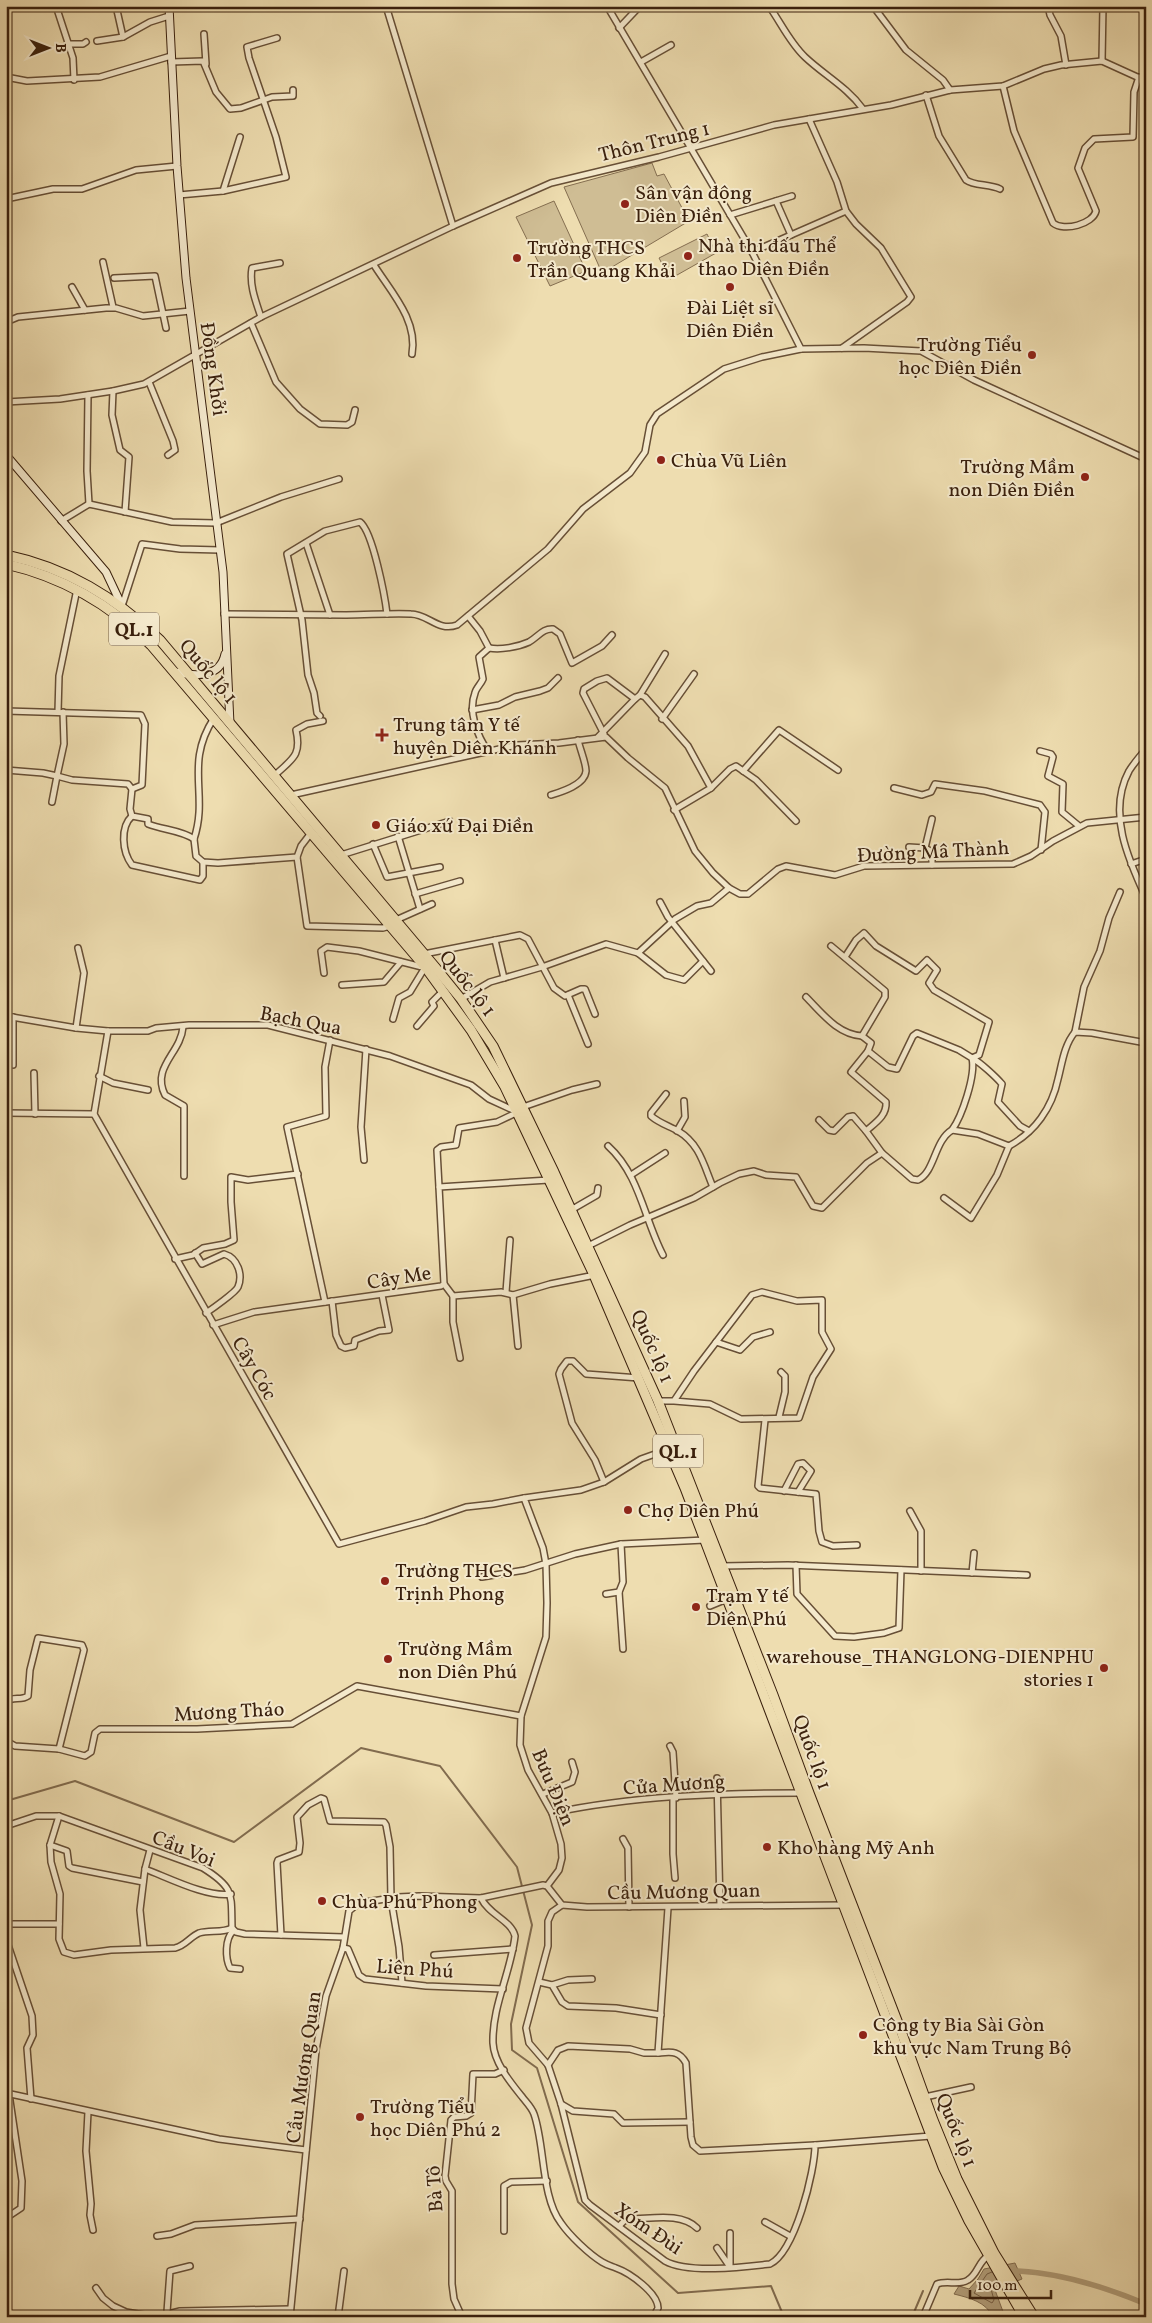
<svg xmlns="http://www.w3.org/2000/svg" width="1152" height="2323" font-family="Vollkorn,serif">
<rect width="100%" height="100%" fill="#eeddb0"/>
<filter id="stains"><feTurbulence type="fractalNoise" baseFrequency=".004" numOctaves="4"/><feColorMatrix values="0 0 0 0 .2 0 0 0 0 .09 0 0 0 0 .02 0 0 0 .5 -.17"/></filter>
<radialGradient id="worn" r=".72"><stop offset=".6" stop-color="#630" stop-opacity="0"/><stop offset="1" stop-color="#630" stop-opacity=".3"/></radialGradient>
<g fill="#cfbd94" stroke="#846e50">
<path d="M652,163L657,176L664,174L689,221L602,273L564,187Z"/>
<path d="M554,201L586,271L550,286L516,217Z"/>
<path d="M707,234L716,253L670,279L659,258Z"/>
</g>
<path fill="#b19d79" stroke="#816b4e" d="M1015,2263L1022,2279L995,2290L1005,2317H993C986,2302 970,2298 954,2294L959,2286L969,2289L978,2279L984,2269Z"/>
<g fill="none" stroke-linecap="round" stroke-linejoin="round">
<path stroke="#765e43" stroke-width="1" d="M992,2272L987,2274L974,2293L992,2303L994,2300L991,2289L998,2283"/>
<g stroke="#816b4e" stroke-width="2">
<path d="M6,1801L75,1781L234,1842L361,1748L440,1766L517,1867L532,1925L511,2024L512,2050L537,2068L578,2202L678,2293L771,2286L784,2317"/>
<path d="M912,2317L923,2291"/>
</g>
<path stroke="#b19d79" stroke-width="5.5" d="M1018,2271C1062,2273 1105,2287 1146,2304"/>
<defs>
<g id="street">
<path d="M56,6L73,58L74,80"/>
<path d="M116,6L123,37"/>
<path d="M386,6L453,226"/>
<path d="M607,6L752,252L801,349L864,348L921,351L974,380L1146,459"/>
<path d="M769,6C781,23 790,43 805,57C824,75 847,87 863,109"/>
<path d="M873,6L906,50L943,80L950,90"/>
<path d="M1048,6L1050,15L1061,36L1066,65"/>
<path d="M619,28L640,6"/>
<path d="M204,34L206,64"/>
<path d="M97,41L123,37L150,22L169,16"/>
<path d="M68,44H83L86,42"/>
<path d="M1102,61L1103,6"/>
<path d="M171,62L203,61L216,92L230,109L241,108L272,97L293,96V90"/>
<path d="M641,62L671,45"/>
<path d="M6,77L27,81L100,77L171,56"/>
<path d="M1003,86L1014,131L1053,223C1064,232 1093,224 1096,211L1078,168L1085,148L1094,139L1133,137L1134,92L1139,77"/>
<path d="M926,95L939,136L966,180C974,186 990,184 1000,189"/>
<path d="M809,119L837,182L846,211L856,224L881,248L911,297L907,302L842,348"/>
<path d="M223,191L240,137"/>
<path d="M179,195L223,191L286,177L276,137L249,58L247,47L277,38"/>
<path d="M6,199L53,189H82L136,170L177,166"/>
<path d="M776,201L791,235"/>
<path d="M730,215L792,196"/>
<path d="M752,252L846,211"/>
<path d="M103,262L113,307"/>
<path d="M374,265C391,292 418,320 412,354"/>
<path d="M114,278L155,276L166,328"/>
<path d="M72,287L85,310"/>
<path d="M261,317C256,302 249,285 252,268L280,263"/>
<path d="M6,322L18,317L106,308H116L143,316L190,311"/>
<path d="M251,323L276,382L300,409L320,424L347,425L352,422L355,410"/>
<path d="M149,382L173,441L175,450L168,455"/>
<path d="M113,391L112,415L120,450L129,457L125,512"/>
<path d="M88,395L87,471L89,504"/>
<path d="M6,402L60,399L113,391L144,384L261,317L453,226L551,183L659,157L774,125L891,105L950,90L1003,86L1044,69L1061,65L1102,61L1146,81"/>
<path d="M61,521L89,504L172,522L216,523L281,497L339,479"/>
<path d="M306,543L330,615"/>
<path d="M122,606L142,544L180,549L220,550"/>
<path d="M224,614C265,614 305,615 346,615C368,615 389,613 411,614C428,614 438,632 457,625L548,549L583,509L630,473L645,452L650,425L657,414L724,369L762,357L801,349"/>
<path d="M468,616L480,631L489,648"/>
<path d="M489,648C501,650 518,647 529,642C538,637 543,628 553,629L560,634L572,663L602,646L612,635"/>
<path d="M640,695L665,654"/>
<path d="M472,710L499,705L515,697L540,691L548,688L558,678"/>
<path d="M6,711L141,715L145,724L142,785L132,789"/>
<path d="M58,712L59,676L77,589"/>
<path d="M63,712L64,744L57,776L72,780L128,784L132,789L130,809L132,816L148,819V824C163,830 181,830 194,839L196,856L203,862L218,863L297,857L301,846L311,833"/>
<path d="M320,716L317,713L314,693L308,675L302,620L287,554L325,531L360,522C373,532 385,597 387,614"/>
<path d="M662,719L694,674"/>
<path d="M604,734L583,693L584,689L597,681L607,678L635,699"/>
<path d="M598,737L635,699L640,695L645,697L688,746L711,788L674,810"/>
<path d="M1146,749C1140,756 1134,763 1129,771C1107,812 1128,859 1146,898"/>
<path d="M488,751C477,736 468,711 475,693C476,688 481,684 483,679L479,657L489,648"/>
<path d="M1040,751L1051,754L1053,757L1048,776L1063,784L1062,812L1079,826"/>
<path d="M6,770L43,773L57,776L52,802"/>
<path d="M743,771L779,730L838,770"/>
<path d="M274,776C292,759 302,756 296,730L307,724L323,721"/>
<path d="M711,788L730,769L736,766L756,780L796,821"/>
<path d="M894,788L922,795L931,792L935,784L985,791L1040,805L1045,812L1041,850"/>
<path d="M291,795L517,745L559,743L606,737L628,758L665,788L695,851L713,873L729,888L740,894H748L778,869L786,866L835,875L864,866L1013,864L1031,856L1053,841L1087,823L1146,817"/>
<path d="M551,795C561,792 585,785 586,771C586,763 580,749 578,740"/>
<path d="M132,816C120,827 122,852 132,865L200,880L203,876V862"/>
<path d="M398,836L420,909"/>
<path d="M194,839C209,794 184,764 214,718"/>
<path d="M373,844L387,877L440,867"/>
<path d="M909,847L925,848L932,852V865"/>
<path d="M925,848L932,819"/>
<path d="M341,855L450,821"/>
<path d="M297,857L307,926L383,928L390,926"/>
<path d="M1131,864L1146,859"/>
<path d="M415,894L460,881"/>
<path d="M660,902L668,917L711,971"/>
<path d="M396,920L432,904"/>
<path d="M495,940L504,978"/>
<path d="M831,946L885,991V997L862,1036L871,1043L868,1051"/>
<path d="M638,953L675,919L697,906L711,903L729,888"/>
<path d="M424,954L520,935L528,939L554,988L565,996L581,989H585L595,1014"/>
<path d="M845,957L856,940L864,933L876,946L916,971L927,960L937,970L929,983L934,990L989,1022L979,1055L972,1058C981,1063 996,1077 1002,1084L998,1102L1020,1126L1029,1131"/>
<path d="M324,973L321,951L327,947L359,951L426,968"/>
<path d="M342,985L384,982L401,962"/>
<path d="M568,995L588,1044"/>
<path d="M806,997C822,1013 837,1034 862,1036"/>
<path d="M461,999L490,982L542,967L606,944L638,953L666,975L684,980L703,961"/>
<path d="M6,1016L76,1028L108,1031H148L156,1028L189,1025H268L390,1056L471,1085L489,1099L515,1111"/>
<path d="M393,1019L399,998L410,992L424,969"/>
<path d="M417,1026L434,1006L432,1002L443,991"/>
<path d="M183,1027C181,1053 151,1067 165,1095L184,1106V1176"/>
<path d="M76,1028L84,973L78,948"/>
<path d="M108,1031L94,1114L339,1544L425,1521L466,1507L493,1504L524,1498"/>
<path d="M1075,1032L1084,987L1100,951L1109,918L1120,892"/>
<path d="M13,1065V1017"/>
<path d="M34,1073L35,1114"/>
<path d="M99,1076L113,1083L148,1090"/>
<path d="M666,1094L651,1113V1116C659,1123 669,1126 678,1131C700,1144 704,1166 713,1187"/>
<path d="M523,1107L572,1090L597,1084"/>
<path d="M6,1113L94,1114"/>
<path d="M819,1120L829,1130L834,1131L848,1117L853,1116L866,1131"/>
<path d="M677,1131L685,1117L684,1101"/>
<path d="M608,1146C640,1175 644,1219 663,1255"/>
<path d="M1009,1146C1035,1132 1052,1108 1058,1079C1062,1064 1064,1045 1075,1032L1092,1033L1146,1043"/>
<path d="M882,1153L866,1131C875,1123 887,1116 886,1102L851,1072L868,1051L888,1067L897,1069L913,1036L917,1033L959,1050L972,1058C976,1075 962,1116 952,1130"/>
<path d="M364,1160L361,1127L366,1049"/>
<path d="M631,1175L665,1153"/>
<path d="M439,1187L437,1150L441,1147L456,1145L459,1128L497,1122L518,1112"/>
<path d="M944,1198L971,1218L997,1175L1009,1146"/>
<path d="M571,1210L597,1195L598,1188"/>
<path d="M588,1246L630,1225L694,1198L720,1183L739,1174L754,1171L766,1175L796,1177L813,1206L822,1208L867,1163L882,1153L912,1179L918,1180C935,1172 934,1141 952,1130L978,1134L1009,1146"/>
<path d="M195,1253L202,1264L224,1254C238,1258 243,1275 238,1287C236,1292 212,1309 206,1313"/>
<path d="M175,1259L193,1255L203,1248L225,1244L234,1240L231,1202V1177L248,1180L298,1174"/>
<path d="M444,1284L453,1296L501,1292L513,1295L550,1284L595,1275"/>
<path d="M506,1292L510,1240"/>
<path d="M513,1295L518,1346"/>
<path d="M453,1296V1322L460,1358"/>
<path d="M332,1301L336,1335L341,1346L345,1348L354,1346L355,1340L379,1331L389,1330L382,1295"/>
<path d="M325,1302L287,1127L326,1116L325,1067L330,1040"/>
<path d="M213,1325L254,1312L441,1286L444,1284L439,1187L549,1180"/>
<path d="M716,1342L740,1350L753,1337L770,1332"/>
<path d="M658,1401H674L694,1371L752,1295L762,1292L797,1301L822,1300V1332L831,1349L813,1377L799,1418L741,1419L710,1404L674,1401"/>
<path d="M779,1417L785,1392V1376L781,1372"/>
<path d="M765,1420L758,1486L760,1488L816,1494L819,1531L822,1542L833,1546L857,1545"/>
<path d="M604,1482L595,1460L572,1423L559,1374L561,1369L567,1361H573L586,1374L639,1378"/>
<path d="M784,1491L798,1464L803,1463L811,1471L798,1492"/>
<path d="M910,1511L921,1531V1571"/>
<path d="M796,1565L797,1594L835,1636L854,1637L884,1633L899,1628L901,1570"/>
<path d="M722,1566L788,1565L1027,1575"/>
<path d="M972,1573L974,1553"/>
<path d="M482,1577L525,1570L575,1554L621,1544L705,1540"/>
<path d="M619,1592L623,1649"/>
<path d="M606,1594L619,1592L623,1582L621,1544"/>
<path d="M710,1606L727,1599"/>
<path d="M6,1702C12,1696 21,1701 28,1696L30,1670L38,1638L82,1645L84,1650L59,1749"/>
<path d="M6,1741L15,1746L59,1749L85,1756L91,1752L95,1733L100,1729H197L292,1724L357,1686L521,1716"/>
<path d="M670,1746L673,1752L676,1798"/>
<path d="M717,1778L720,1906"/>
<path d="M543,1794L572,1782L575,1772L572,1762"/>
<path d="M673,1798V1854L675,1878"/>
<path d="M552,1813C632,1796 717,1793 800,1793"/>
<path d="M59,1816L50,1845L51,1862L60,1894L59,1939L64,1952L74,1955L111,1950L175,1948C185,1946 190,1937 199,1933C210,1930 223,1933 232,1928"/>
<path d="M6,1826L36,1816H59L203,1868C235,1888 231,1894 232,1928L236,1932L245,1934L344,1937"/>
<path d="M623,1839L628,1848L629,1907"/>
<path d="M50,1845L67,1851L69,1866L72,1868L143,1882"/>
<path d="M150,1850L145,1869C167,1877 207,1898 231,1894"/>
<path d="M547,1886L559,1870L562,1858L561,1844L552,1813L528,1770L520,1745L521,1716L546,1637L547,1603L546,1564L543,1548L524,1498L581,1490L604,1482L641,1459L669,1449"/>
<path d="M481,1898C489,1915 511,1920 515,1936C511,1972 492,2006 493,2043C494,2063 511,2083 523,2098C527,2103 532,2108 534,2114C545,2145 541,2197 561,2223C570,2236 589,2254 602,2262C607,2265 611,2266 616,2268C630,2273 658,2293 658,2308L655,2314L647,2317"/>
<path d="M562,1905L552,1912L548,1921V1946L526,2028L529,2043L548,2065L561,2104L585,2200L590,2205L665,2261C688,2274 744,2267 770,2264C795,2252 815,2171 815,2145L931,2136"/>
<path d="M6,1924H59"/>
<path d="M233,1931C225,1939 225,1958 230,1968L240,1969"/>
<path d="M281,1935L277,1863L278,1860L299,1852L300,1843L297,1817L308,1805L321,1798L324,1799L330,1821L384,1822L386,1825L390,1847L391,1899L399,1947L402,1983"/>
<path d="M6,1939L32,2016L33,2035L27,2048L31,2099"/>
<path d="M144,1948L140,1910L145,1869"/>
<path d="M343,1948L348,1949L359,1975L365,1979L426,1986L503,1989"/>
<path d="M434,1955L513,1949"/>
<path d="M539,1982L552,1985L562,2002L568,2006L616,2008L661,2015"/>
<path d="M552,1985L568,1980L592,1979"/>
<path d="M658,2053C671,2052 679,2050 686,2063L691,2137L693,2145L700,2151L815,2145"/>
<path d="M548,2065L558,2050L568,2046L630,2049L644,2053H658L668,1908"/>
<path d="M6,2093L219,2139L306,2150"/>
<path d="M925,2097L971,2087"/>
<path d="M561,2104L573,2111L614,2114L623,2123L690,2122"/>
<path d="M88,2112L86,2151L91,2204L90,2215L93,2230"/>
<path d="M6,2218L21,2208L22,2181L9,2094"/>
<path d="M765,2222L790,2236"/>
<path d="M619,2226L624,2221L630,2219C651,2219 681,2212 697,2228"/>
<path d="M504,2231V2186L511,2182L547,2181"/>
<path d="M157,2236L171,2234L195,2225L300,2219"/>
<path d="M717,2248L730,2267V2233"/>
<path d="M96,2288L103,2298L113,2306L126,2312L156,2317L180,2311L290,2309"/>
<path d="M167,2312L170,2271L190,2266"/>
<path d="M290,2317L316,2050L326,1996L343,1948L349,1911L355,1906L366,1902L398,1897L419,1896L481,1898L543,1885L547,1886L562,1905L587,1907L844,1905"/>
<path d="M338,2317L344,2271"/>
<path d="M462,2317L454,2299L452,2284V2191L446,2181L445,2176L451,2120L454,2117L466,2116L471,2113L473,2074H495L504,2070"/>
<path d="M923,2317L937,2284C947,2280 959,2286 968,2280C978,2274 978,2262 988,2256"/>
</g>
<g id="secondary">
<path d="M169,6L177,166L186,278L223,572L230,724"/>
<path d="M6,455L106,572L122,606"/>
<path d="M175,672C194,676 220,679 225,654"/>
</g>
<g id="highway">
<path d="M6,555C67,568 115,597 160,640L435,967L461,999L493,1046L554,1172L658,1401L773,1695L809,1793L901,2031L933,2120L957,2179L994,2253L1034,2317"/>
<path d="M6,564C63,577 110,604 151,645L426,968L471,1030L505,1087L594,1275L685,1488L943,2167L969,2221L1024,2317"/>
</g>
</defs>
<use href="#street" stroke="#674f36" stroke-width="8"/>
<use href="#secondary" stroke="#3a200d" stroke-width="9"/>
<use href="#highway" stroke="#3a200d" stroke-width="11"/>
<use href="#street" stroke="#f4e9cc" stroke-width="5"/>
<use href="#secondary" stroke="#f4e9cc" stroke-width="7"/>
<use href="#highway" stroke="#eeddb0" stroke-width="9"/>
</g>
<g fill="#8f2418" stroke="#f4e9cc" stroke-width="2">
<circle cx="625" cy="204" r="5"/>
<circle cx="688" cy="256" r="5"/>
<circle cx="517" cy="258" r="5"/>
<circle cx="730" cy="287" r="5"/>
<circle cx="1032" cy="355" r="5"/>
<circle cx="661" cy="460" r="5"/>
<circle cx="1085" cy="477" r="5"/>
<path d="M379.5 727.5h5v5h5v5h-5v5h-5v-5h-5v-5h5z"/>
<circle cx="376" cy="825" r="5"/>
<circle cx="628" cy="1510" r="5"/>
<circle cx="385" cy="1581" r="5"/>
<circle cx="696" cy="1607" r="5"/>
<circle cx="388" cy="1659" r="5"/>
<circle cx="1104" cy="1668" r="5"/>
<circle cx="767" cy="1847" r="5"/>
<circle cx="322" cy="1901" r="5"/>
<circle cx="863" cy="2035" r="5"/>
<circle cx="360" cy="2117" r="5"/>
</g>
<g text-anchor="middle" stroke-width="4" stroke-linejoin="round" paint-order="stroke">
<g fill="#f4e9cc" stroke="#725c46" stroke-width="1">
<rect x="109" y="612.5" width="50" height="33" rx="4"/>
<rect x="653" y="1434.5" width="50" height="33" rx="4"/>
</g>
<g font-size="19" font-weight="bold" fill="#3a200d">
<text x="134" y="636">QL.1</text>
<text x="678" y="1458">QL.1</text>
</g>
<g font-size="20" fill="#3a200d" stroke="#f4e9cc">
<text transform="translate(654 141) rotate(-14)" y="7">Thôn Trung 1</text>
<text transform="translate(214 369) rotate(82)" y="7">Đồng Khởi</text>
<text transform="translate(209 671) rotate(50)" y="7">Quốc lộ 1</text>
<text transform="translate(933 851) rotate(-3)" y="7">Đường Mâ Thành</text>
<text transform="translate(468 983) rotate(52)" y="7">Quốc lộ 1</text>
<text transform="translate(301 1020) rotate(11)" y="7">Bạch Qua</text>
<text transform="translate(399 1277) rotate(-9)" y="7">Cây Me</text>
<text transform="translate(653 1346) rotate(66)" y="7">Quốc lộ 1</text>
<text transform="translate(255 1368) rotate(60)" y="7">Cây Cóc</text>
<text transform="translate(229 1711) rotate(-3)" y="7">Mương Tháo</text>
<text transform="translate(813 1752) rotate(70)" y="7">Quốc lộ 1</text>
<text transform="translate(674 1784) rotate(-4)" y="7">Cửa Mương</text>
<text transform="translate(554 1787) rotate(67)" y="7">Bưu Điện</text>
<text transform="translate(184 1848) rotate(22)" y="7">Cầu Voi</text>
<text transform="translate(684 1891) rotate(-1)" y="7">Cầu Mương Quan</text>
<text transform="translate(415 1968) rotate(4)" y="7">Liên Phú</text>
<text transform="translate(303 2067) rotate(-82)" y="7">Cầu Mương Quan</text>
<text transform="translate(957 2130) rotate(68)" y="7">Quốc lộ 1</text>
<text transform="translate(434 2189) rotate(-94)" y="7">Bà Tô</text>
<text transform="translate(649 2228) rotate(34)" y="7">Xóm Đùi</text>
</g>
<g font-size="20" fill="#3a200d" stroke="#f4e9cc" text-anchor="start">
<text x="635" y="199">Sân vận động<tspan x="635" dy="23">Diên Điền</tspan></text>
<text x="698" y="252">Nhà thi đấu Thể<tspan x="698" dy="23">thao Diên Điền</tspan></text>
<text x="527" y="254">Trường THCS<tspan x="527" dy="23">Trần Quang Khải</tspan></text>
<text x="730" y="314" text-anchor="middle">Đài Liệt sĩ<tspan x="730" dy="23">Diên Điền</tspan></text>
<text x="1022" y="351" text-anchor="end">Trường Tiểu<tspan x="1022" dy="23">học Diên Điền</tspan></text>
<text x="671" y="467">Chùa Vũ Liên</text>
<text x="1075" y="473" text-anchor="end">Trường Mầm<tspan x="1075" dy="23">non Diên Điền</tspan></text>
<text x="393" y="731">Trung tâm Y tế<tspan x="393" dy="23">huyện Diên Khánh</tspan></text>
<text x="386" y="832">Giáo xứ Đại Điền</text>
<text x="638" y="1517">Chợ Diên Phú</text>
<text x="395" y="1577">Trường THCS<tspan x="395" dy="23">Trịnh Phong</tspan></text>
<text x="706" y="1602">Trạm Y tế<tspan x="706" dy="23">Diên Phú</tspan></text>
<text x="398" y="1655">Trường Mầm<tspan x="398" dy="23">non Diên Phú</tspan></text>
<text x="1094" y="1663" text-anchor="end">warehouse_THANGLONG-DIENPHU<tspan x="1094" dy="23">stories 1</tspan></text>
<text x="777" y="1854">Kho hàng Mỹ Anh</text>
<text x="332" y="1908">Chùa Phú Phong</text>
<text x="873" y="2031">Công ty Bia Sài Gòn<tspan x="873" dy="23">khu vực Nam Trung Bộ</tspan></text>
<text x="370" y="2113">Trường Tiểu<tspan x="370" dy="23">học Diên Phú 2</tspan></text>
</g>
</g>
<rect width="1152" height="2323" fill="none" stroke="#eeddb0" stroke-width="25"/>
<rect x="8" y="8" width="1137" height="2308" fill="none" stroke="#3a200d" stroke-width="2.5"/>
<rect x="12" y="12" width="1127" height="2298" fill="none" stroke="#3a200d"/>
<g transform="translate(48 48) rotate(90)" stroke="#f4e9cc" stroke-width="4" paint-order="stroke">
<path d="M0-4L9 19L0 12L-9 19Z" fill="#3a200d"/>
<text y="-8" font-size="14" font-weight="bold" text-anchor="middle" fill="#3a200d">B</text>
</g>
<path d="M970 2290v8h81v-8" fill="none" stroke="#3a200d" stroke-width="2.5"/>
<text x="977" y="2290" font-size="15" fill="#3a200d" stroke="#f4e9cc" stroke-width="4" paint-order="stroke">100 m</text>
<rect width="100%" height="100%" filter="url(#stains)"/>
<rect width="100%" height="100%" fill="url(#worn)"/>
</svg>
